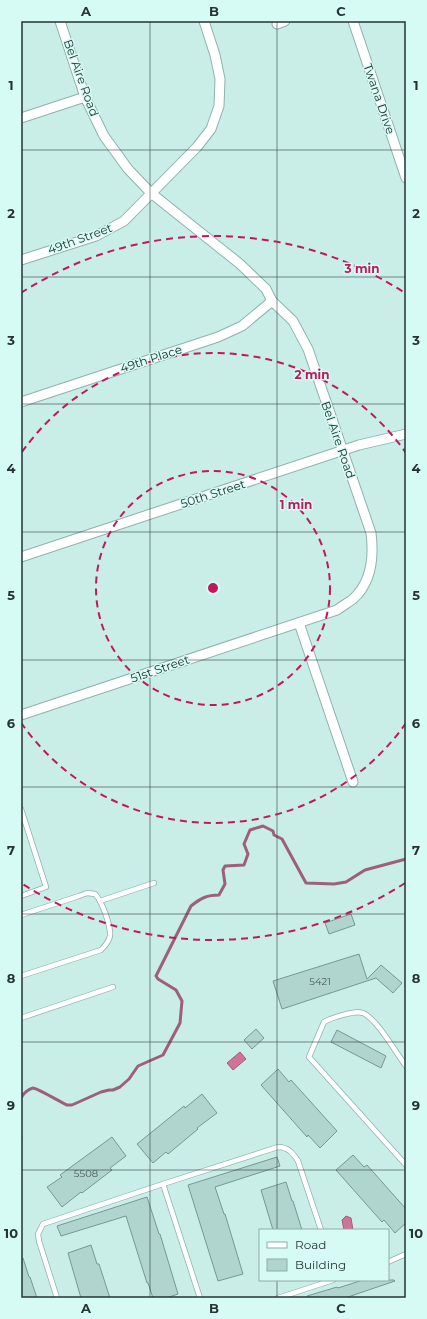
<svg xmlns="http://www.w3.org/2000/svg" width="427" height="1319" font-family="Montserrat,sans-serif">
<rect width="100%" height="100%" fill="#c9eee8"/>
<g fill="#d17299" stroke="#9d5f7a">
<path d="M240,1052L246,1059L233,1070L227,1063Z"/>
<path d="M346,1216L351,1218L353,1230H344L342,1220Z"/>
</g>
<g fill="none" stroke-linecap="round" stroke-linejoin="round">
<g stroke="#9d5f7a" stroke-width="3">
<path d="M21,1098C23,1094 28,1089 33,1088C37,1088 62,1103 67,1105H72L101,1092L109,1090H113L120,1087L129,1079L138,1066L163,1055L180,1023L182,1001L176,990L158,979L156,976L191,906C201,898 207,895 219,895L225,884L223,870L225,866L244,865L248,854L244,844L250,830L263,826L273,831L274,835L282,839L306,883L334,884L346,882L365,870L406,859"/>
<path d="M21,1137V1138"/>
</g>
</g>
<g fill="#b0d4ce" stroke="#769893">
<path d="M351,914L355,925L329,934L325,923Z"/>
<path d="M359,954L367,979L381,965L402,983L393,993L376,978L282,1009L273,981Z"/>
<path d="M256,1029L264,1038L252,1049L244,1040Z"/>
<path d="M337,1030L386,1056L381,1068L331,1042Z"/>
<path d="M278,1069L289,1082L291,1080L337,1131L320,1148L308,1135L307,1137L261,1085Z"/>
<path d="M202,1094L217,1113L197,1128L198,1129L168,1154L166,1152L153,1163L137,1144L184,1106L185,1108Z"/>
<path d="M112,1137L126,1156L110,1168L112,1170L82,1193L81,1192L62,1207L47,1187L62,1177L60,1175Z"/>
<path d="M353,1155L364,1167L367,1165L406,1209V1223L395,1233L384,1220L382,1222L336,1170Z"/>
<path d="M277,1157L280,1166L215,1187L224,1214H225L243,1274L218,1281L188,1185Z"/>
<path d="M286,1182L292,1201H293L302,1230H273L261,1190Z"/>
<path d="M147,1197L159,1234H160L178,1294L166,1298H153L148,1283H147L126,1216L61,1236L57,1226Z"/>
<path d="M91,1245L97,1264H99L110,1298H81L68,1253Z"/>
<path d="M21,1258H23L29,1277H30L37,1298H21Z"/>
<path d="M363,1280H394L395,1281L345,1298H307V1296L337,1287L338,1288Z"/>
</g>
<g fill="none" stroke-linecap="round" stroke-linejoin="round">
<defs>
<g id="service">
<path d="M21,809L46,887L21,896"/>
<path d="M100,901L154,883"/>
<path d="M21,915L79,896L87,893L95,894C102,901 111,926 110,936C109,942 105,946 101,950L21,976"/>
<path d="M21,1018L113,987"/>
<path d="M406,1066C396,1053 377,1019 363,1013C355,1010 331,1018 324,1022L309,1057L406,1165"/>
<path d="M163,1184L200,1298"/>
<path d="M388,1262L406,1254"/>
<path d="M57,1298L39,1241L38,1234L43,1224L163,1184L278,1147C288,1147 293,1153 298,1161L321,1230"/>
<path d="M278,1298L333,1280"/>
</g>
<g id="minor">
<path d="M353,21L406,178"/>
<path d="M277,24L285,21"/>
<path d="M21,118L85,97"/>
<path d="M21,260L96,236L124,221L197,147L211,129L219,106L220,79L215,55L204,21"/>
<path d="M21,402L218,337L242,326L272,301"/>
<path d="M21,557L359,445L406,434"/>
<path d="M299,623L353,782"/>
<path d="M21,715L337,610C342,606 348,603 353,599C372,582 374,557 371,533L308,349L293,321L272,301L266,289L240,264L151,193L128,169L104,136L85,97L60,21"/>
</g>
</defs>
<use href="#service" stroke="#8eb2ac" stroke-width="6"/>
<use href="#minor" stroke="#8eb2ac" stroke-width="11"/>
<use href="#service" stroke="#fff" stroke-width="4.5"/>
<use href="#minor" stroke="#fff" stroke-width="9"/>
</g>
<path fill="none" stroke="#253432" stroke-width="1" stroke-opacity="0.55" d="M150,21V1298M277,21V1230M21,150H406M21,277H406M21,404H406M21,532H406M21,660H406M21,787H406M21,914H406M21,1042H406M21,1170H406M277,1280V1298"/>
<g fill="none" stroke="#c2185b" stroke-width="2" stroke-dasharray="7 5">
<circle cx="213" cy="588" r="117"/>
<path d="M406 723A235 235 0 0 1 22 724M22 452A235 235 0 0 1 406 453"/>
<path d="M405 883A352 352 0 0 1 21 883M21 293A352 352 0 0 1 405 293"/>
</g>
<g text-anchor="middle" stroke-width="3" stroke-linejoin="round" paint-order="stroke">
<g font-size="10" fill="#485c59">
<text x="320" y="985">5421</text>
<text x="86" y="1177">5508</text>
</g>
<g font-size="12" fill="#253432" stroke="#d6fbf5">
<text transform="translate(81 78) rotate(70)" y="4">Bel Aire Road</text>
<text transform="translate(379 99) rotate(71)" y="4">Twana Drive</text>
<text transform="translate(80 239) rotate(-20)" y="4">49th Street</text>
<text transform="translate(151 359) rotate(-18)" y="4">49th Place</text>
<text transform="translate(338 440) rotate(71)" y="4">Bel Aire Road</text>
<text transform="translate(213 494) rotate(-18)" y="4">50th Street</text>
<text transform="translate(160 669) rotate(-19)" y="4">51st Street</text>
</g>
</g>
<circle cx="213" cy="588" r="6" fill="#c2185b" stroke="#d6fbf5" stroke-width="2"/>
<g font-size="12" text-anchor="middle" font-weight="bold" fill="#c2185b" stroke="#d6fbf5" stroke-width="3" stroke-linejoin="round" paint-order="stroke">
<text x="362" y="273">3 min</text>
<text x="312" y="379">2 min</text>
<text x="296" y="509">1 min</text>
</g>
<rect width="427" height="1319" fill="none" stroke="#d6fbf5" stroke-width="44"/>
<rect x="259" y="1229" width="130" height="52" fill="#d6fbf5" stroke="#8faba7"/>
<rect x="267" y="1242" width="20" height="6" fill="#ffffff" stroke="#8faba7"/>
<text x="295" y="1249" font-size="12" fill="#253432">Road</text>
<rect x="267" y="1259" width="20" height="12" fill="#b0d4ce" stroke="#8faba7"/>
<text x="295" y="1269" font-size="12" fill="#253432">Building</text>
<rect x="22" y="22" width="383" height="1275" fill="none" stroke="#253432" stroke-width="1.5"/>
<g font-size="13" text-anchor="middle" font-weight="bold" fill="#253432">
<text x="86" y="16">A</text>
<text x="214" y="16">B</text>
<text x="341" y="16">C</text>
<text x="11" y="90">1</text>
<text x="416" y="90">1</text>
<text x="11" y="218">2</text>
<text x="416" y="218">2</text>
<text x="11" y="345">3</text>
<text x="416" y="345">3</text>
<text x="11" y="473">4</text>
<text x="416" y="473">4</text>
<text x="11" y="600">5</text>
<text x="416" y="600">5</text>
<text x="11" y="728">6</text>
<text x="416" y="728">6</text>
<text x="11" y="855">7</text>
<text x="416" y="855">7</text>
<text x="11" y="983">8</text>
<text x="416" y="983">8</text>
<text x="11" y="1110">9</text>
<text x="416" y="1110">9</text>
<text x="11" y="1238">10</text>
<text x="416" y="1238">10</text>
<text x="86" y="1313">A</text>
<text x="214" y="1313">B</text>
<text x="341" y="1313">C</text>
</g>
</svg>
